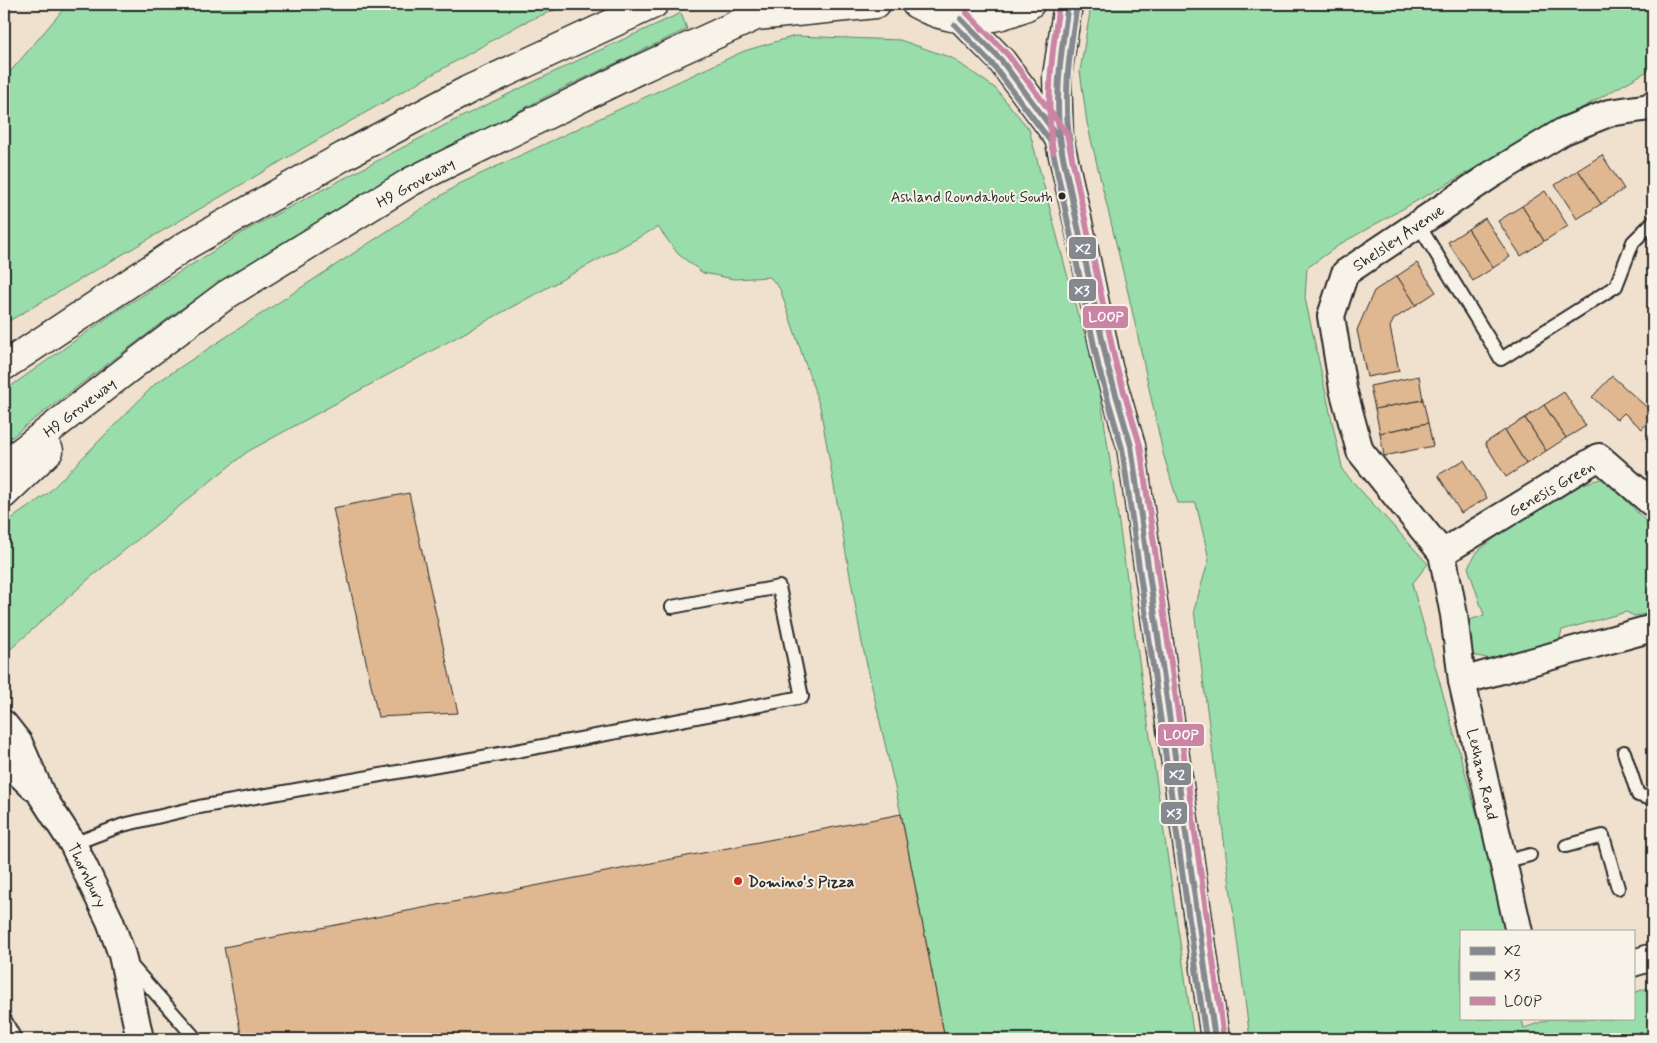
<svg xmlns="http://www.w3.org/2000/svg" width="1657" height="1043" font-family="Mynerve,sans-serif">
<rect width="100%" height="100%" fill="#f0e1ce"/>
<filter id="ink" filterUnits="userSpaceOnUse"><feTurbulence type="fractalNoise" baseFrequency=".02" numOctaves="2"/><feDisplacementMap in="SourceGraphic" scale="10" xChannelSelector="R" yChannelSelector="G"/><feConvolveMatrix kernelMatrix="1 2 1 2 8 2 1 2 1" color-interpolation-filters="sRGB"/></filter>
<g filter="url(#ink)">
<g fill="#98ddaa" stroke="#62846a">
<path d="M68,4H568L521,24L307,146L4,324V79Z"/>
<path d="M1095,4H1653V68L1342,243L1307,268L1305,298L1343,471L1428,564L1412,584L1509,928L1510,932H1461V1019H1522L1524,1028L1550,1019H1633V993L1653,986V1039H1250L1194,610L1209,559L1196,503H1178L1163,453L1131,305L1087,123L1080,71L1090,12Z"/>
<path d="M681,13L687,29L549,95L355,198L178,311L24,427L4,444V391L114,313L252,227L449,123L587,56Z"/>
<path d="M795,36L900,40L952,58L995,88L1029,129L1077,312L1096,365L1194,1039H945L901,814L862,643L820,407L780,289L770,277L734,279L703,273L678,254L658,227L247,452L91,577L4,655V524L47,494L156,383L459,184L744,51Z"/>
<path d="M1604,478L1625,489L1623,497L1653,529V613L1634,616L1626,612L1562,630L1559,642L1491,659L1472,655L1467,621L1484,615L1468,567L1478,551L1497,536L1579,485Z"/>
</g>
<g fill="#dfb790" stroke="#2b2b2b">
<path d="M1602,155L1624,189L1601,204L1578,170Z"/>
<path d="M1578,170L1601,204L1577,219L1555,185Z"/>
<path d="M1545,191L1568,226L1544,241L1522,206Z"/>
<path d="M1522,206L1544,241L1521,256L1498,221Z"/>
<path d="M1485,218L1510,257L1493,268L1468,229Z"/>
<path d="M1468,229L1493,268L1473,281L1448,242Z"/>
<path d="M1417,263L1436,292L1416,305L1397,276Z"/>
<path d="M1397,276L1416,305L1394,319L1390,327L1399,371L1367,377L1357,330L1374,291Z"/>
<path d="M1419,376L1423,400L1375,409L1370,386Z"/>
<path d="M1612,376L1653,413V416L1642,429L1624,413L1617,420L1592,397Z"/>
<path d="M1564,392L1586,426L1566,438L1544,405Z"/>
<path d="M1423,400L1428,423L1380,433L1375,409Z"/>
<path d="M1544,405L1566,438L1546,451L1525,418Z"/>
<path d="M1525,418L1546,451L1526,464L1505,430Z"/>
<path d="M1428,423L1433,446L1384,456L1380,433Z"/>
<path d="M1505,430L1526,464L1506,477L1485,443Z"/>
<path d="M1464,460L1487,498L1461,513L1438,475Z"/>
<path d="M409,493L458,713L378,717L333,508Z"/>
<path d="M901,814L945,1039H242L224,947Z"/>
</g>
<g fill="none" stroke-linecap="round" stroke-linejoin="round">
<defs>
<g id="lane">
<path d="M1418,224L1501,359L1616,286L1633,242L1653,222"/>
<path d="M1624,752L1638,795L1653,799"/>
<path d="M73,844L123,825L199,807L511,752L802,697L779,587L672,607"/>
<path d="M1566,846L1603,836L1618,888"/>
<path d="M1503,862L1530,855"/>
<path d="M128,962L196,1039"/>
<path d="M5,1020L15,1039"/>
</g>
<g id="street">
<path d="M1442,553L1599,457L1653,504"/>
<path d="M1462,681L1653,628"/>
<path d="M4,724L19,743L42,796L73,844L110,921L122,955L140,1039"/>
<path d="M4,759L33,787"/>
<path d="M1519,932L1462,681L1454,615L1442,553L1360,451L1343,389L1331,316L1345,273L1491,175L1564,131L1609,113L1650,107L1653,104"/>
<path d="M1633,963L1653,957"/>
</g>
<g id="secondary">
<path d="M916,4C945,21 981,23 1012,12C1018,9 1025,8 1030,4"/>
<path d="M1068,4L1057,76L1059,138L1081,236L1108,367L1131,446L1215,1039"/>
<path d="M961,19L1001,60L1059,138"/>
<path d="M4,366L187,245L344,156L468,90L654,4"/>
<path d="M4,465L146,355L226,295L412,181L638,70L756,16L876,4"/>
<path d="M4,494L49,451"/>
</g>
</defs>
<use href="#lane" stroke="#2b2b2b" stroke-width="16"/>
<use href="#street" stroke="#2b2b2b" stroke-width="30"/>
<use href="#secondary" stroke="#2b2b2b" stroke-width="31"/>
<use href="#lane" stroke="#f7f3e8" stroke-width="12"/>
<use href="#street" stroke="#f7f3e8" stroke-width="26"/>
<use href="#secondary" stroke="#f7f3e8" stroke-width="28"/>
<defs>
<g id="bus-1">
<path d="M961,19L1001,60L1059,138L1108,367L1131,446L1215,1039"/>
<path d="M1062,151C1053,101 1061,53 1068,4"/>
</g>
<g id="bus-2">
<path d="M955,25L994,66L1051,142L1099,369L1122,448L1206,1039"/>
<path d="M1071,150C1062,101 1069,54 1077,5"/>
</g>
<g id="bus-3">
<path d="M967,13L1008,55L1067,134L1116,365L1140,445L1224,1038"/>
<path d="M1053,152C1045,102 1052,54 1059,4"/>
</g>
</defs>
<use href="#bus-1" stroke="#f7f3e8" stroke-width="10"/>
<use href="#bus-2" stroke="#f7f3e8" stroke-width="10"/>
<use href="#bus-3" stroke="#f7f3e8" stroke-width="10"/>
<use href="#bus-1" stroke="#85898f" stroke-width="6"/>
<use href="#bus-2" stroke="#85898f" stroke-width="6"/>
<use href="#bus-3" stroke="#ca84a4" stroke-width="6"/>
</g>
</g>
<circle fill="#2b2b2b" stroke="#f7f3e8" stroke-width="2" cx="1062" cy="196" r="4.5"/>
<circle fill="#c8321e" stroke="#f7f3e8" stroke-width="2" cx="738" cy="881" r="5"/>
<g text-anchor="middle" stroke-width="4" stroke-linejoin="round" paint-order="stroke">
<g font-size="15" fill="#2b2b2b" stroke="#f7f3e8" text-anchor="end">
<text x="1053" y="202">Ashland Roundabout South</text>
</g>
<g font-size="16" fill="#2b2b2b" stroke="#f7f3e8">
<text transform="translate(415 182) rotate(-29)" y="6">H9 Groveway</text>
<text transform="translate(1398 237) rotate(-34)" y="6">Shelsley Avenue</text>
<text transform="translate(79 407) rotate(-38)" y="6">H9 Groveway</text>
<text transform="translate(1551 488) rotate(-30)" y="6">Genesis Green</text>
<text transform="translate(1483 774) rotate(77)" y="6">Lexham Road</text>
<text transform="translate(88 875) rotate(64)" y="6">Thornbury</text>
</g>
<g font-size="16" font-weight="bold" fill="#2b2b2b" stroke="#f7f3e8" text-anchor="start">
<text x="748" y="887">Domino's Pizza</text>
</g>
</g>
<g stroke="#f7f3e8" stroke-width="2">
<rect x="1068" y="236" width="29" height="24" rx="5" fill="#85898f"/>
<rect x="1068" y="278" width="29" height="24" rx="5" fill="#85898f"/>
<rect x="1082" y="305" width="47" height="24" rx="5" fill="#ca84a4"/>
<rect x="1157" y="723" width="48" height="24" rx="5" fill="#ca84a4"/>
<rect x="1163" y="762" width="29" height="24" rx="5" fill="#85898f"/>
<rect x="1160" y="801" width="28" height="24" rx="5" fill="#85898f"/>
</g>
<g font-size="14" text-anchor="middle" font-weight="bold" fill="#fff">
<text x="1083" y="253">X2</text>
<text x="1082" y="295">X3</text>
<text x="1106" y="321">LOOP</text>
<text x="1181" y="739">LOOP</text>
<text x="1177" y="779">X2</text>
<text x="1174" y="818">X3</text>
</g>
<rect width="1657" height="1043" fill="none" stroke="#f7f3e8" stroke-width="20"/>
<rect x="10" y="10" width="1637" height="1023" fill="none" stroke="#2b2b2b" stroke-width="2" filter="url(#ink)"/>
<rect x="1460" y="930" width="175" height="90" fill="#f7f3e8" stroke="#a5a39c"/>
<rect x="1470" y="947" width="25" height="8" fill="#85898f" stroke="#a5a39c"/>
<text x="1504" y="956" font-size="15" fill="#2b2b2b">X2</text>
<rect x="1470" y="972" width="25" height="8" fill="#85898f" stroke="#a5a39c"/>
<text x="1504" y="980" font-size="15" fill="#2b2b2b">X3</text>
<rect x="1470" y="997" width="25" height="8" fill="#ca84a4" stroke="#a5a39c"/>
<text x="1504" y="1006" font-size="15" fill="#2b2b2b">LOOP</text>
</svg>
